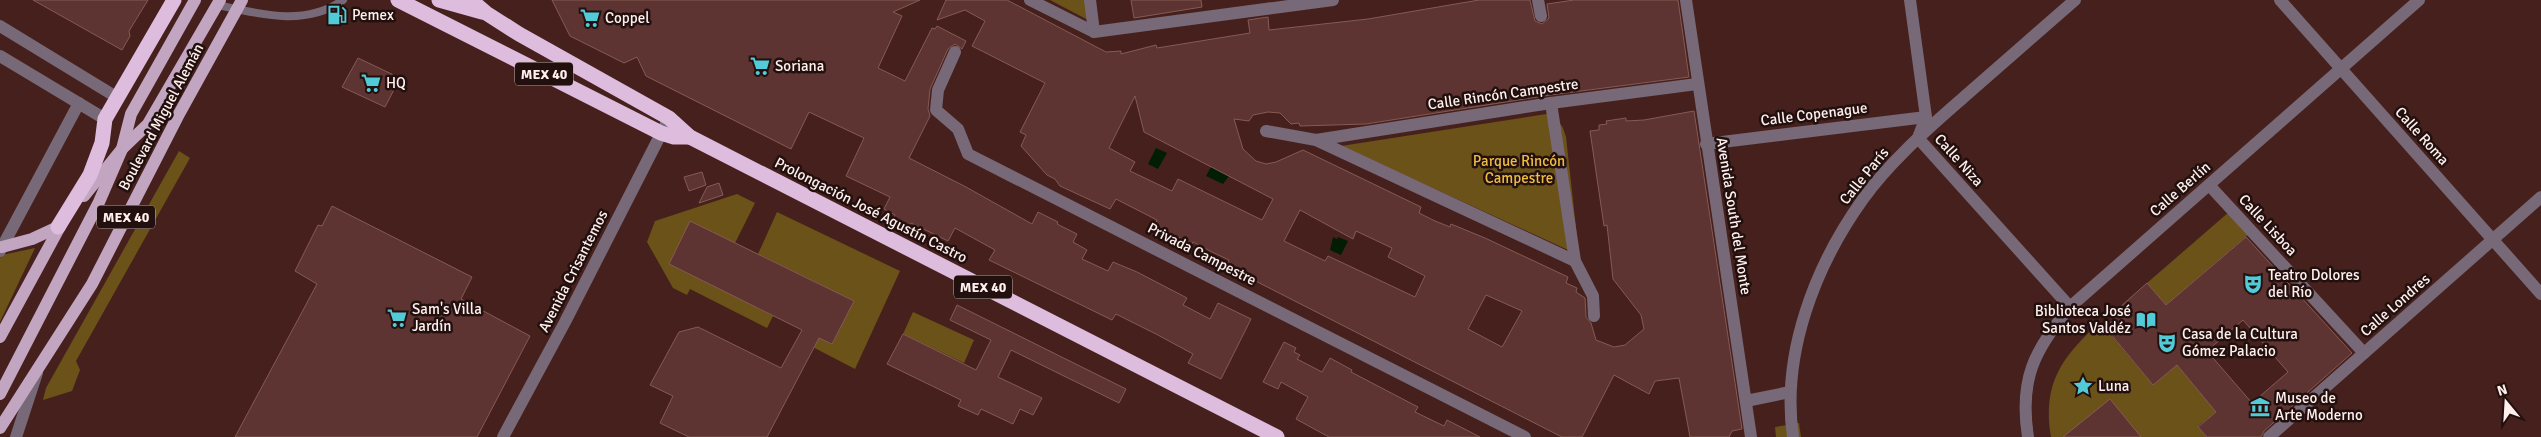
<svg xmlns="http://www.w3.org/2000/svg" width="2541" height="437" font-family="Signika,sans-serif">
<rect width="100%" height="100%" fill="#46201d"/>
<g fill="#6b5218">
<path d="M1050,0H1093L1088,20Z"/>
<path d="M1553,113L1563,128L1566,137L1579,255L1341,146Z"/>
<path d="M179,151L190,158L76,361L80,370L72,391L43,400L46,388Z"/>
<path d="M737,194L755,203L735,243L670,263L773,316L767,328L690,289L687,295L673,288L647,242L655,221Z"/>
<path d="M777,212L900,271L855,369L805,343L810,333L832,344L854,301L758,254Z"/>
<path d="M2229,212L2249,234L2166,305L2147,283Z"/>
<path d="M35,248L0,322V258L2,255Z"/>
<path d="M913,312L974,340L964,363L903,334Z"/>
<path d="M2100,322L2153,385L2177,365L2216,412L2198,426L2207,437H2051C2042,383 2062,357 2100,322Z"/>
<path d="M1799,423L1801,437H1776L1775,427Z"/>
</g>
<g fill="#011e05">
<path d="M1156,148L1167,153L1158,169L1148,164Z"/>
<path d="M1211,167L1229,176L1223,184L1206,176Z"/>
<path d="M1333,237L1337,239L1338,237L1348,241L1341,255L1330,250Z"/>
</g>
<g fill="#5d3431" stroke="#865a55" fill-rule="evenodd">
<path d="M33,0H148L129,31L130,36L122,50Z"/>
<path d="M552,0H920L893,12L902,16L878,68L905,81L932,28L935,29L937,26L966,41L962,49L955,44L948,49L930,89L928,109L930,116L909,158L966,187L1032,224L1038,212L1058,222L1057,224L1077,234L1073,242L1087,250L1082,259L1108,271L1113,262L1137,272L1187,298L1183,305L1210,319L1218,303L1251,319L1221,379L1188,363L1193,354L1156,334L1116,314L1112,320L989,260L995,250L955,228L948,241L911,223L909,226L894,218L895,215L884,209L890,197L846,176L864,138L809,112L791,149L646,76L637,57L624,63L570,36Z"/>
<path d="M946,0H1007L1106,52L1121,51V54L1156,45L1157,48L1250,33L1248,20L1268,17L1269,30L1368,19L1479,0H1530L1535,21L1542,24L1549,18L1547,4L1574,0H1678L1689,77L1550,95L1366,124L1300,126L1299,123L1291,124L1280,113L1268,112L1253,115L1249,121L1234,119L1243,149L1256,161L1266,164L1276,162L1303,150L1421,207L1419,213L1435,221L1450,227L1451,224L1485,238L1568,277L1566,283L1577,288L1576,292L1585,298L1586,317L1591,323L1596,340L1614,347L1625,345L1644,329L1641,315L1613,279L1607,225L1604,226L1590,131L1599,130V125L1607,124L1606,121L1626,118V121L1644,120L1694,111L1742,429L1732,431L1729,437H1690L1679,378L1655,381L1649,394L1614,375L1582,437H1562L1226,266L1229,260L1212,252L1193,242L1192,244L1172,234L1171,237L1153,229L1157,220L1116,199L1110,209L1060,186L1055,179L1047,175L1021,146L1026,135L1020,132L1045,83L972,46L985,21L965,10L937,20ZM1135,96L1144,132L1273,199L1262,220L1178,179L1172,191L1130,171L1135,162L1109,148ZM1300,210L1353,239L1356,231L1392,248L1388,257L1425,276L1415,297L1328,256L1325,261L1284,241ZM1486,295L1522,311L1502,347L1468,329Z"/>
<path d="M1131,0H1201L1202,7L1134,18Z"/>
<path d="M358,58L400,78L385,107L342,87Z"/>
<path d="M702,172L706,185L689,191L684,177Z"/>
<path d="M719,183L723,195L699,203L707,187Z"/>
<path d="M332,206L472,277L461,299L530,336L477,437H235L317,284L295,271L318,225L322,226Z"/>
<path d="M690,221L854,301L832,344L819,338L767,437H689L660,423L673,396L650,385L679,332L698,327L781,368L802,330L669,264Z"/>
<path d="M2246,237L2352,353L2264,431L2261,437H2207L2198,427L2216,412L2177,365L2153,385L2105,327L2123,312L2119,308L2147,283L2166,305ZM2243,320L2288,372L2252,403L2207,351Z"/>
<path d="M957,305L1126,389L1119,403L1011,350L998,377L1042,398L1033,415L1020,409L1013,424L981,409L978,415L958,406L961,400L887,364L903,334L976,370L991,340L950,320Z"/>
<path d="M1284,342L1296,348L1294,352L1300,355L1297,359L1322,372L1330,358L1352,370L1351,372L1418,407L1415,412L1444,426L1447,420L1480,437H1329L1296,419L1308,397L1281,382L1278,389L1263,382Z"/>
<path d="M2110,399L2141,437H2063Z"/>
</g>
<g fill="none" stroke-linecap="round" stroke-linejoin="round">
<path stroke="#776977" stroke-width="8" d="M218,5C259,14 306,27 343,0"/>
<g stroke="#776977" stroke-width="12">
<path d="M1030,0L1094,32L1333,0"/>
<path d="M1090,0L1094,32"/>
<path d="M1538,0L1541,16"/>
<path d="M1686,0L1751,437"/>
<path d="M1910,0L1926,117L1918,138L2070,307"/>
<path d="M2280,0L2541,294"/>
<path d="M0,26L118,98"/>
<path d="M955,52L938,90L936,110L958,129L968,154L1525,437"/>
<path d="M0,56L105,119"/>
<path d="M1551,103L1575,261L1593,296L1594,316"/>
<path d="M1266,131L1316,140L1575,261"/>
<path d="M1316,140L1551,103L1697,84"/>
<path d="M1706,144L1926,117"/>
<path d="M2209,185L2364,353"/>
<path d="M0,251L79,103"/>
<path d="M1746,401L1790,392"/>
<path d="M16,437L37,373"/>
<path d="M503,437L565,322L666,124"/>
<path d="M1793,437C1781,354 1815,266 1863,199C1891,160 1928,129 1964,97C2001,65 2038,32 2075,0"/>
<path d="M2028,437C2019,380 2034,350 2070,307L2419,0"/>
<path d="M2269,437L2541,197"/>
</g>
<g stroke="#c1a5c1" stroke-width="12">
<path d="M84,196L122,149L148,124L220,0"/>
<path d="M2,247L32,239L58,227"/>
<path d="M0,337L63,221"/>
<path d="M0,394L99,202L122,149L131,114L195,0"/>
<path d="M0,428L92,284L179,114L242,0"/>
</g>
<g stroke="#debcde" stroke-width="15">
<path d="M398,0L661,133L674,137H690"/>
<path d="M439,0L482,12"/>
<path d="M471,0L486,13L519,34L669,118L690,137L1277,437"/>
<path d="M58,227L90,175L102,143L105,119L174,0"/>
</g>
</g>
<defs>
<symbol id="fuel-bare" viewBox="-9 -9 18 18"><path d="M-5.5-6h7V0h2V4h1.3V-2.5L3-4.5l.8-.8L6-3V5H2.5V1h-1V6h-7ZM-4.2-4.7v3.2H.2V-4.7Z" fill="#52cbd9" stroke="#21100e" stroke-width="2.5" paint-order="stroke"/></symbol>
<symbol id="supermarket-bare" viewBox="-9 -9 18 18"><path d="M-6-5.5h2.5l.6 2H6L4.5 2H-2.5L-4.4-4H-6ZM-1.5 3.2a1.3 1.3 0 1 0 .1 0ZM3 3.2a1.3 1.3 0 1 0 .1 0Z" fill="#52cbd9" stroke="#21100e" stroke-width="2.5" paint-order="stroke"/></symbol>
<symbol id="theatre-bare" viewBox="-9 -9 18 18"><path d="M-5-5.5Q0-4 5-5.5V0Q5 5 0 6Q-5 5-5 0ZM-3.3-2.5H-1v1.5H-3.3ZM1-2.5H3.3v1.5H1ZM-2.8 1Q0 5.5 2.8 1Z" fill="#52cbd9" stroke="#21100e" stroke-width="2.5" paint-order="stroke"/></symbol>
<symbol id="library-bare" viewBox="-9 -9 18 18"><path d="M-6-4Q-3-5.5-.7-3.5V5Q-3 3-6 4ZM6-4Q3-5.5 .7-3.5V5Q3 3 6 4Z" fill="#52cbd9" stroke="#21100e" stroke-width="2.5" paint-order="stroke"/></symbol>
<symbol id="sight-bare" viewBox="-9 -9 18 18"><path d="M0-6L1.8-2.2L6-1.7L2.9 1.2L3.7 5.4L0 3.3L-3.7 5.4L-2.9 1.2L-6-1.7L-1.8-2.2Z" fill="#52cbd9" stroke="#21100e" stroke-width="2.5" paint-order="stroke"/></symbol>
<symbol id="museum-bare" viewBox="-9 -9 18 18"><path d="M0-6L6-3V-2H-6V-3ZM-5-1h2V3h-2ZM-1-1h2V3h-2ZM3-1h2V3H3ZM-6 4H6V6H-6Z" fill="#52cbd9" stroke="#21100e" stroke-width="2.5" paint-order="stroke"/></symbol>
</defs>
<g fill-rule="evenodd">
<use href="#fuel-bare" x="323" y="1" width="28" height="28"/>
<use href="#supermarket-bare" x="576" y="4" width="28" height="28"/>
<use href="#supermarket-bare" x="746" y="52" width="28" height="28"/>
<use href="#supermarket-bare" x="357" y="69" width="28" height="28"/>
<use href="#theatre-bare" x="2239" y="270" width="28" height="28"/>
<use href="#supermarket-bare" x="383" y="304" width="28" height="28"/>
<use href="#library-bare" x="2132" y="306" width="28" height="28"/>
<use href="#theatre-bare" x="2153" y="329" width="28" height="28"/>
<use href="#sight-bare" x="2069" y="372" width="28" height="28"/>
<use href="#museum-bare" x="2246" y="393" width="28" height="28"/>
</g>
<g text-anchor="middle" stroke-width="5" stroke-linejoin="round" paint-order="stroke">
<g fill="#21100e" stroke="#bcacaa" stroke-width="1">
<rect x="515" y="62.5" width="58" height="23" rx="4"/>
<rect x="97" y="205.5" width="58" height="23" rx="4"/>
<rect x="954" y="275.5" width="58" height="23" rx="4"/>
</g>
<g font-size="14" font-weight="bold" fill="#ffefed">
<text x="544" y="79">MEX 40</text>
<text x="126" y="222">MEX 40</text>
<text x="983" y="292">MEX 40</text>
</g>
<g font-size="15" fill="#ffefed" stroke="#21100e" text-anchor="start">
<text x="352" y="20">Pemex</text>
<text x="605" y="23">Coppel</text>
<text x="775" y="71">Soriana</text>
<text x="386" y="88">HQ</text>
<text x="2268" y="280">Teatro Dolores<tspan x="2268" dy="17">del Río</tspan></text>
<text x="412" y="314">Sam's Villa<tspan x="412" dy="17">Jardín</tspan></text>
<text x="2131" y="316" text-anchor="end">Biblioteca José<tspan x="2131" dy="17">Santos Valdéz</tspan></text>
<text x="2182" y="339">Casa de la Cultura<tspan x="2182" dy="17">Gómez Palacio</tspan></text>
<text x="2098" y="391">Luna</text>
<text x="2275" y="403">Museo de<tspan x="2275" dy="17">Arte Moderno</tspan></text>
</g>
<g font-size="15" fill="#ffefed" stroke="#21100e">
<text transform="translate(1503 94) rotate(-8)" y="5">Calle Rincón Campestre</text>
<text transform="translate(1814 114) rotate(-7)" y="5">Calle Copenague</text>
<text transform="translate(161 117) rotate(-62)" y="5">Boulevard Miguel Alemán</text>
<text transform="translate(2422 136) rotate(48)" y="5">Calle Roma</text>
<text transform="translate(1959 160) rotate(48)" y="5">Calle Niza</text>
<text transform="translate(1864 176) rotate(-51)" y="5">Calle París</text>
<text transform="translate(2180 189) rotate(-41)" y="5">Calle Berlín</text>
<text transform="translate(871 210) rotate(27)" y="5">Prolongación José Agustín Castro</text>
<text transform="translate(1734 216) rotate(81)" y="5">Avenida South del Monte</text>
<text transform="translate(2268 225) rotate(47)" y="5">Calle Lisboa</text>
<text transform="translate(1202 254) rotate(27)" y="5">Privada Campestre</text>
<text transform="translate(573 271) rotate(-63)" y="5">Avenida Crisantemos</text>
<text transform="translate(2395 305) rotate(-41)" y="5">Calle Londres</text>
</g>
<g font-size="15" fill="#f0bd43" stroke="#21100e">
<text x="1519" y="166">Parque Rincón<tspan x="1519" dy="17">Campestre</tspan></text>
</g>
</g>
<g transform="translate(2506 402) rotate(342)" stroke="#21100e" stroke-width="4" paint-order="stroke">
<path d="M0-4L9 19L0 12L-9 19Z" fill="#ffefed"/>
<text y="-8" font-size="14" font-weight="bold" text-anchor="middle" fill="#ffefed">N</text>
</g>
</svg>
